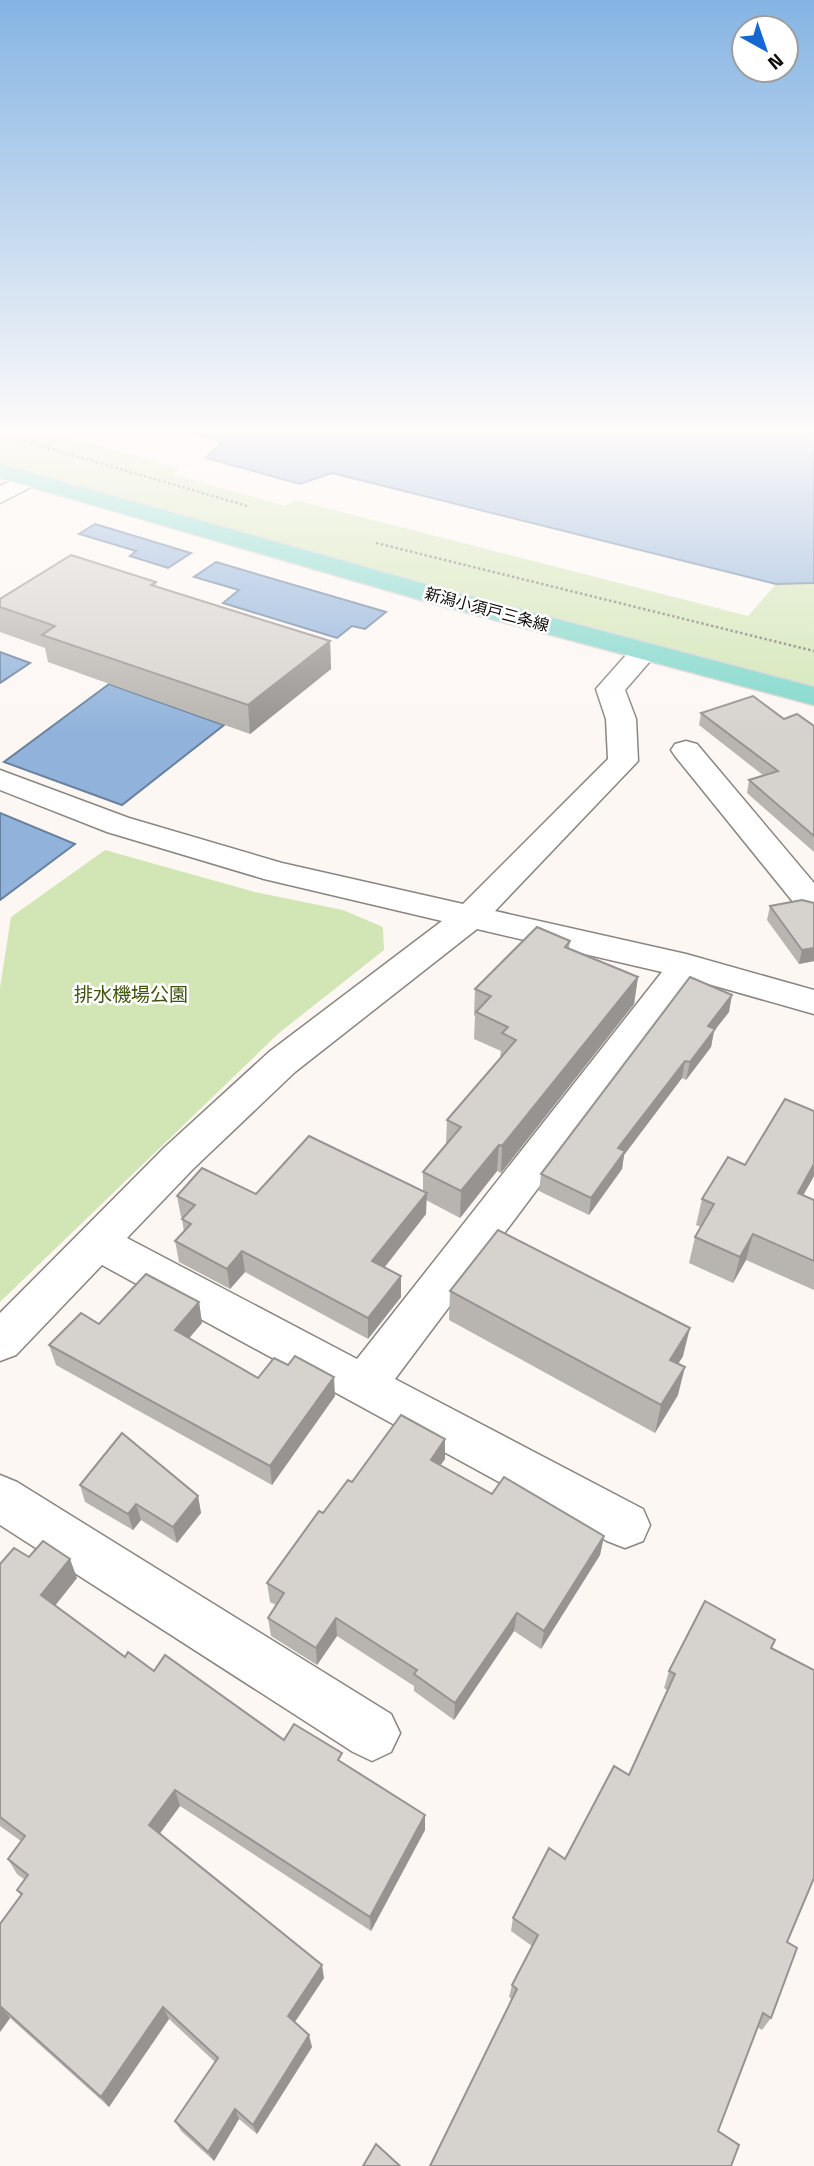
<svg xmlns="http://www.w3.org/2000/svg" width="814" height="2166" font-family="'Titillium Web','Noto Sans JP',sans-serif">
<rect width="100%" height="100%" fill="#fcf7f3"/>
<g fill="#d2e6b5">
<path d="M0,429H38L178,468L172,474L285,506L295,500L748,616L776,584L814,583V688L418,584L26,471L0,463Z"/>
<path d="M105,850L255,892L343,910L383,927L384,950L279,1033L0,1302V988L11,917Z"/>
</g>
<g fill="#91b3db" stroke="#69819c" stroke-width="2">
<path d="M178,429H814V583L776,584L332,473L300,484L206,458L223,441Z"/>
<path d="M95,524L191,553L168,568L130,556L136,551L79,534Z"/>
<path d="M216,562L386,612L365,629L352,626L337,638L223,603L239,590L194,577Z"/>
<path d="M0,652L30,663L0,683Z"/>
<path d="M109,684L224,725L122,805L4,762Z"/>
<path d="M0,813L75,844L0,900Z"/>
</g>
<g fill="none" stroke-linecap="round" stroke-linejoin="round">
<defs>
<g id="minor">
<path d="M27,473L35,475L39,480L35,485L0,503V486Z"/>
<path d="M644,644L654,646L658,652L625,690L636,719L638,761L495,911L686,954L814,990V1014L694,980L395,1379L643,1509L650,1525L643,1541L625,1548L607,1541L102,1265L16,1355L0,1361V1313L165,1147L269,1052L442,921L264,879L107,832L0,790V770L129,818L282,863L463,904L608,759L606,719L596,689L634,646ZM477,929L662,972L357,1359L127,1238L193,1169L295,1072Z"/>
<path d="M686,741L697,744L814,883V916L802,913L675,756L671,750L675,744Z"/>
<path d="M0,1475L17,1482L391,1714L400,1733L391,1752L372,1761L353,1752L0,1525Z"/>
</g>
<path id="major" d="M0,464L446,590L814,687V705L428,602L0,478Z"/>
</defs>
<use href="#minor" stroke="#898581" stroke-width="3"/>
<use href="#major" stroke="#d3d3d3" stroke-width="3"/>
<g stroke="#7b7976" stroke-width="2.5" stroke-dasharray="2.5 2.5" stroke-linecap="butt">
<path d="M0,434L247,506"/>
<path d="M376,543L814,651"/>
</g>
<use href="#minor" fill="#fff" fill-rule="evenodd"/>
<use href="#major" fill="#81d8cb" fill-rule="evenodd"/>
</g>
<g fill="#b8b5b0">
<path d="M156,582V586L330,641L331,669L250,734L48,662L45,648L0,632V599Z"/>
<path d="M701,713L784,719L814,726V852L747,793L749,780L764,776L699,725Z"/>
<path d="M770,906L814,961L799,964L767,920Z"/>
<path d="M570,941L569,949L638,977L634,1004L501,1173L497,1171L460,1218L426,1200V1214L384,1268L401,1276V1297L368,1339L245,1272L230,1289L179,1262L175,1241L184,1232L182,1219L183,1218L181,1217L177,1196L423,1192V1172L446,1145L447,1120L500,1058L501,1051L474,1039L475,1016L474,1015L475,989Z"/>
<path d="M729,1012L714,1031L711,1047L686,1080L682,1078L624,1155L622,1169L589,1215L539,1191L541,1174Z"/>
<path d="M745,1165L814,1176L803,1195L814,1200V1290L746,1260L733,1283L689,1263L695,1237L701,1227L696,1225L702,1199Z"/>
<path d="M450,1291L683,1356L678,1364V1395L655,1433L449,1320Z"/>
<path d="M199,1302L202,1323L189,1338L258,1378L335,1396L272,1485L56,1365L49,1345L99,1324Z"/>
<path d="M445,1439V1459L440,1465L492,1494L604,1536L600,1555L541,1649L514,1631L454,1720L414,1691V1686L337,1636L317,1665L271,1636L268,1618L276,1605L270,1602L267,1583L352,1482Z"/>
<path d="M80,1485L198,1496L201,1513L177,1543L141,1520L133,1530L85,1502Z"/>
<path d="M0,1564L77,1578L55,1606L125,1657L154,1671L284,1740L342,1763L425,1815V1830L371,1931L180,1806L160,1833L324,1978L294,2022L312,2047L257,2134L239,2119L214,2161L181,2131L175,2121L215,2062L169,2019L109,2107L10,2018L0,2032V1924L21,1895L17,1890L25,1880L17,1874L8,1859L21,1841L0,1826Z"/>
<path d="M771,1648L787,1942L771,2018L762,2030L757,2027L718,2131L731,2166H430L512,1999L509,1997L512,1985L532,1946L511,1931L513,1918L565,1859L629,1775L667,1690L664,1688L669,1671Z"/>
</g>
<g fill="#969390">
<path d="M330,641L331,669L250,734L248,705Z"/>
<path d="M814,948V961L799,964L802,950Z"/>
<path d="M638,977L634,1004L501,1173L502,1146Z"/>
<path d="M732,995L729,1012L714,1031L711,1047L686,1080L690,1062L708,1026Z"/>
<path d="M685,1061L682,1078L624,1155L622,1169L589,1215L591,1198L618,1148Z"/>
<path d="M499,1145L497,1171L460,1218L461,1191Z"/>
<path d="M814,1164V1176L790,1219L798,1193Z"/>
<path d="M427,1193L426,1214L373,1282L372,1261Z"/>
<path d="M753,1234L746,1260L733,1283L740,1257Z"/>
<path d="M242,1251L245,1272L230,1289L227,1269Z"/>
<path d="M401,1276V1297L368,1339V1318Z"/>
<path d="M199,1302L202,1323L179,1350L175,1330Z"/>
<path d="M690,1328L683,1356L663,1388L670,1360Z"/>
<path d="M685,1367L678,1395L655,1433L661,1405Z"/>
<path d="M334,1377L335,1396L272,1485L270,1466Z"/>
<path d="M445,1439V1459L430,1480L431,1460Z"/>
<path d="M198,1496L201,1513L177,1543L173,1527Z"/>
<path d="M136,1504L141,1520L133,1530L128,1514Z"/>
<path d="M604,1536L600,1555L541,1649L544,1631Z"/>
<path d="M70,1559L77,1578L48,1614L41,1595Z"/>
<path d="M517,1613L514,1631L454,1720L455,1703Z"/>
<path d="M336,1618L337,1636L317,1665L316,1648Z"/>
<path d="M175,1790L180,1806L155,1840L149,1825Z"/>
<path d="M425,1815V1830L371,1931L370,1917Z"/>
<path d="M322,1965L324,1978L291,2028L288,2016Z"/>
<path d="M0,2006L10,2018L0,2032Z"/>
<path d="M163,2007L169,2019L109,2107L101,2097Z"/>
<path d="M309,2035L312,2047L257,2134L253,2125Z"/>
<path d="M235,2109L239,2119L214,2161L208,2152Z"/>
</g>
<g fill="#d6d2cd" stroke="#969390" stroke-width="2">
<path d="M71,555L156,582L151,585L330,641L248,705L42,635L55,626L0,607V599Z"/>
<path d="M753,696L784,719L797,714L814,726V836L749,780L778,771L701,713Z"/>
<path d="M802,900L814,903V948L802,950L770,906Z"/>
<path d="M537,927L570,941L565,947L638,977L502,1146L499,1145L461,1191L423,1172L461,1127L447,1120L516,1040L502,1033L508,1027L476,1012L491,996L475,989Z"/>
<path d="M690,977L732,995L708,1026L715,1029L690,1062L685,1061L618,1148L625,1151L591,1198L541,1174Z"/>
<path d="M785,1099L814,1111V1164L798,1193L814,1200V1261L753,1234L740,1257L695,1237L714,1204L702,1199L728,1157L745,1165Z"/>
<path d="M309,1136L427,1193L372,1261L401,1276L368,1318L242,1251L227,1269L175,1241L191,1224L182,1219L195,1205L177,1196L202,1168L256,1194Z"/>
<path d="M498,1230L690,1328L670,1360L685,1367L661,1405L450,1291Z"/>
<path d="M146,1274L199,1302L175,1330L258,1378L274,1358L288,1365L295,1356L334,1377L270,1466L49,1345L81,1313L99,1324Z"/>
<path d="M401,1415L445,1439L431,1460L492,1494L504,1477L604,1536L544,1631L517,1613L455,1703L414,1674L417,1670L336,1618L316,1648L268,1618L284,1593L267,1583L319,1511L323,1513L348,1480L352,1482Z"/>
<path d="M122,1433L198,1496L173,1527L136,1504L128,1514L80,1485Z"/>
<path d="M43,1541L70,1559L41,1595L125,1657L128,1652L154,1671L165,1655L284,1740L294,1724L342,1753L338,1760L425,1815L370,1917L175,1790L149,1825L322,1965L288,2016L309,2035L253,2125L235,2109L208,2152L175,2121L218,2058L163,2007L101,2097L0,2006V1924L22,1894L17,1890L28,1875L8,1859L25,1836L0,1817V1564L14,1548L29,1557Z"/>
<path d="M705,1601L775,1640L771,1648L814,1670V1878L787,1942L797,1948L771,2018L763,2013L718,2131L739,2145L731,2166H430L517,1989L512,1985L538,1935L513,1918L549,1848L565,1859L614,1766L629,1775L675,1674L669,1671Z"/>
<path d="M376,2144L400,2166H363Z"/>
</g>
<linearGradient id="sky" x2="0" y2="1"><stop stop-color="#85b4e3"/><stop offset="0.59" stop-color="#fefbfa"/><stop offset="1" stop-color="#fefbfa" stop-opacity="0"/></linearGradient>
<rect width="814" height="732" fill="url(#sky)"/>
<g text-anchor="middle" stroke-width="5" stroke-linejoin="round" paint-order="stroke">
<g font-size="16" fill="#0c0b0a" stroke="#fff">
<text transform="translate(487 609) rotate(15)" y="6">新潟小須戸三条線</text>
</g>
<g font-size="19" fill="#3e540b" stroke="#fff">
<text x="131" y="1001">排水機場公園</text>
</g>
</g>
<g transform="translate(765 49) rotate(140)"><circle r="33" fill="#ffffff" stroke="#9e9d9d" stroke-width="2"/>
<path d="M0-5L12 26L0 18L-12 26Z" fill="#1567d1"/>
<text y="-10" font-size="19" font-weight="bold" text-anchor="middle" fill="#0c0b0a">N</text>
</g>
</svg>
